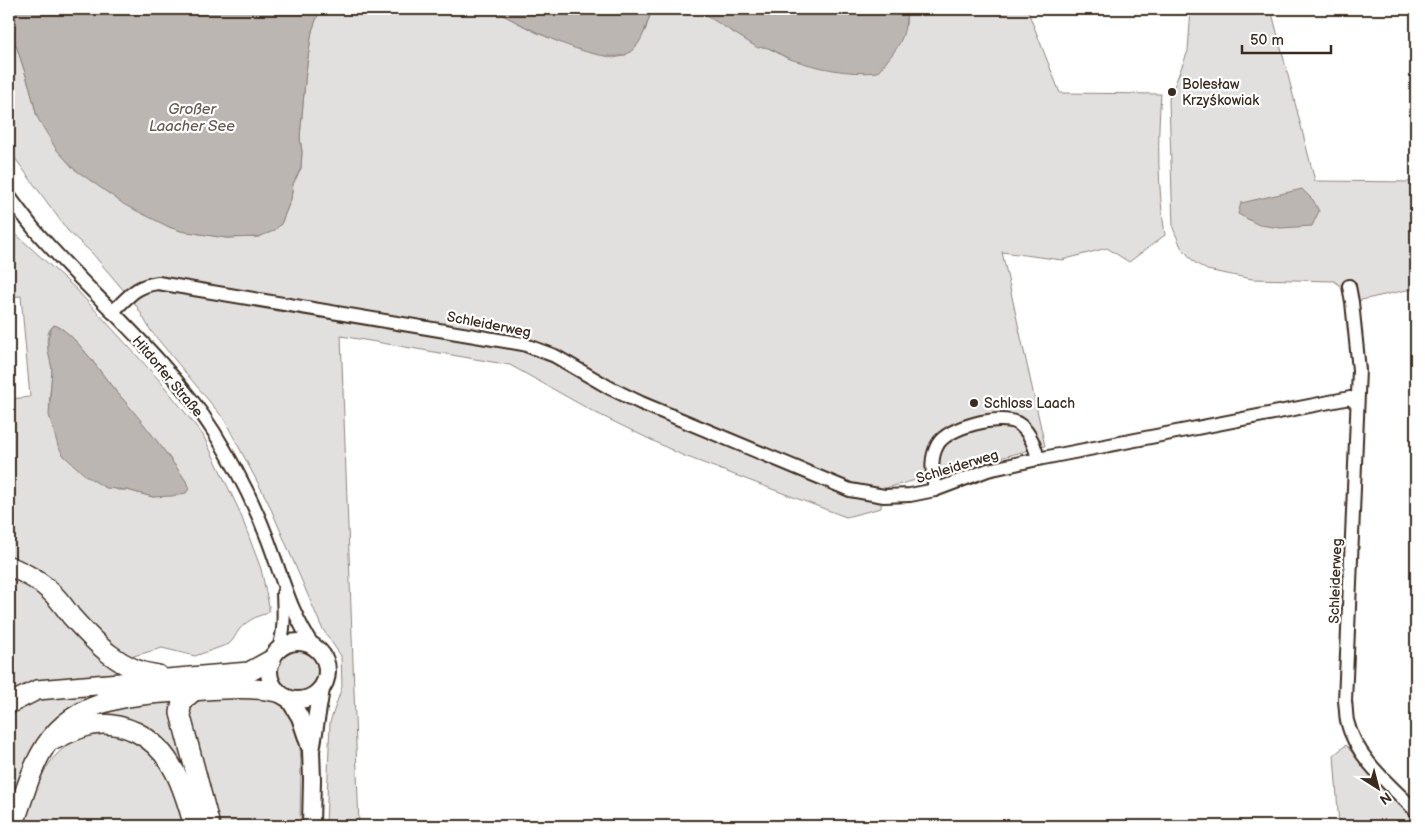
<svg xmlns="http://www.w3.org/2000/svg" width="1425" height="835" font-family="'Balsamiq Sans',sans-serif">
<rect width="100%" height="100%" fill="#fff"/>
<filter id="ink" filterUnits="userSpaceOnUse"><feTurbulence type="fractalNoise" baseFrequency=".02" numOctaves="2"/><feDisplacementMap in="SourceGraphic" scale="10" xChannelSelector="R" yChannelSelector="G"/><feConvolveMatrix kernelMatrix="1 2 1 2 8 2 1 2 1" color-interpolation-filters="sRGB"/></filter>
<g filter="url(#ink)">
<g fill="#e2e0de" stroke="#8e857e" fill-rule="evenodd">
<path d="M320,9H492L535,32L557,41L613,58L624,56L631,51L645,31L652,9H696L787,58L906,25L907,9H1027L1060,93L1161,94C1157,140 1158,188 1165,235L1129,262L1107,248L1062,260L1002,252L1045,446L882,489L881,508L846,517L682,455L594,412L510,365L341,336L359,826H326L330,722L342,687L341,656L322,628L268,502L224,419L151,331L136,305L92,253L68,231L9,150V29L17,48L30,88L37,117L169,227L181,231L226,238L258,237L281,224L291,199L293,184L301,168L302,152L300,137L306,71L312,31Z"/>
<path d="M1191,9H1271L1315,181L1416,182V288L1357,301L1354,296L1334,281L1252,279L1207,270L1194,262L1181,247L1173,228L1169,99L1188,51Z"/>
<path d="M9,228L76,289L160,381L203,435L239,510L261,569L269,606V611L266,614C257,615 244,623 239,630C235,635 234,640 229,644L195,656L162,648L130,657L101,638L9,559V399L30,397L21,296L9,297ZM54,325C73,330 101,374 115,390C138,417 160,446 182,475L189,489L153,497L127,490H117L53,427C46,407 51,391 52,371C52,357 40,336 54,325Z"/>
<path d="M9,573L39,589L125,675L9,697Z"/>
<circle cx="297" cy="671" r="21"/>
<path d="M129,690L85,703L9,816V713C43,691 89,693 129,690Z"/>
<path d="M206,695L265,696L282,706L291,715L299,738L301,761L300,826H217L184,713L190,700Z"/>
<path d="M168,698L205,826L155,737L88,713Z"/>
<path d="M106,733L119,734L131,737L158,755L189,826H23C39,779 48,739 106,733Z"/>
<path d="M1346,745L1373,778L1416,821V826H1339L1334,755Z"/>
</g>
<g fill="#bcb6b3" stroke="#887e77">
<path d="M9,9H320L312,31L306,71L300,137L302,152L301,168L293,184L291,199L281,224L274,231L258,237L226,238L181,231L169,227L125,205L74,169L56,149L37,117L30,88L17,48L9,29Z"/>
<path d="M492,9H652C646,24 644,42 630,52C604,71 518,23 492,9Z"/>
<path d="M696,9H907C905,42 898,47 878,72C848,75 818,68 790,59C779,55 769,44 758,48Z"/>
<path d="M1302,189L1313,200L1319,211L1312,226L1281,228L1259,225L1238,214L1241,203Z"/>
<path d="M54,325C73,330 101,374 115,390C140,418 164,449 186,481L189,489L186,493L172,496L153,497L127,490L106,488L86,476L64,456L58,446L49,415L52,369L48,351V341L50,331Z"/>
</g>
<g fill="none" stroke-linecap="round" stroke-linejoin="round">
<defs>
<g id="minor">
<path d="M9,196C17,207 25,218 34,229C93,297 165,355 214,432C235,466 254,503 268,540C282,577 291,614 314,647"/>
<path d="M1349,286L1352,302L1359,370L1345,701C1346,708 1346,715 1347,721C1356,758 1390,785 1416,811"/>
<path d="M112,312C129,297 134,286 158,283L523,344L555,356L610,388L641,403L850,490L884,496L910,495L935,490L988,470L1038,459L1350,398L1357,404"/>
<path d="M935,490C933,475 929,459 938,444C948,427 999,414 1017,423C1029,430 1035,446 1038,459"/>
<path d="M278,651C285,632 284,613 283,593"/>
</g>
<g id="major">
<circle cx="298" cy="671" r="29"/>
<path d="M289,699L300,717L310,747"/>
<path d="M311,826L312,779L311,751L321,689"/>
</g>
<g id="highway">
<path d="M9,566C25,573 39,580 51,592C59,599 65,608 71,616C95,643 121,671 158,675"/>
<path d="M194,691L182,701L180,713L210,826"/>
<path d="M9,704L37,690L249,672L271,660"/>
<path d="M56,739C66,734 77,729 88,726C104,722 121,725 136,732C173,750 184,790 194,826"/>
<path d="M13,826C22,803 28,777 40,755C68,701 124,695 178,692C214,690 242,685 277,692"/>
</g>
</defs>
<use href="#minor" stroke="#3b2a1e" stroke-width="16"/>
<use href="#major" stroke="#3b2a1e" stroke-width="20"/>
<use href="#highway" stroke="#3b2a1e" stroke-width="22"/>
<use href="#minor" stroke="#fff" stroke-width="12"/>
<use href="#major" stroke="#fff" stroke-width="16"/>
<use href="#highway" stroke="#fff" stroke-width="19"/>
</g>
</g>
<g fill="#3b2a1e" stroke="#fff" stroke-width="2">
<circle cx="1172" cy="92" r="5"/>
<circle cx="974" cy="403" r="5"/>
</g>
<g text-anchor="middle" stroke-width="4.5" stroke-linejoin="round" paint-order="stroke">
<g font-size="14" fill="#3b2a1e" stroke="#fff" text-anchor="start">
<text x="1182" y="89">Bolesław<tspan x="1182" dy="16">Krzyśkowiak</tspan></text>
<text x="984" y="408">Schloss Laach</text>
</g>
<g font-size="14" fill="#3b2a1e" stroke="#fff">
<text transform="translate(489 324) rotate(11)" y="5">Schleiderweg</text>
<text transform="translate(168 376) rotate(50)" y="5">Hitdorfer Straße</text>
<text transform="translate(957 466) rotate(-17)" y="5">Schleiderweg</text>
<text transform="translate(1335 581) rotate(-88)" y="5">Schleiderweg</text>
</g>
<g font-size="15" font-style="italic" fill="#685b52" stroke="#fff">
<text x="192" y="114">Großer<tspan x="192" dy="17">Laacher See</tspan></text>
</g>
</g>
<rect width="1425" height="835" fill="none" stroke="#fff" stroke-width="30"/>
<rect x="15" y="15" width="1395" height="805" fill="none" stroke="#3b2a1e" stroke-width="2" filter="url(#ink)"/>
<g transform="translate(1378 788) rotate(144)" stroke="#ffffff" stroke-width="4" paint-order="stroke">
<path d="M0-4L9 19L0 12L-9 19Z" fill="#3b2a1e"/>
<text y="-8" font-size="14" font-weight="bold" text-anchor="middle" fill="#3b2a1e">N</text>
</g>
<path d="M1242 45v8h89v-8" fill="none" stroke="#3b2a1e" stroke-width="2.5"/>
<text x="1250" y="45" font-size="15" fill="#3b2a1e" stroke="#ffffff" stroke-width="4" paint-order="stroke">50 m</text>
</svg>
